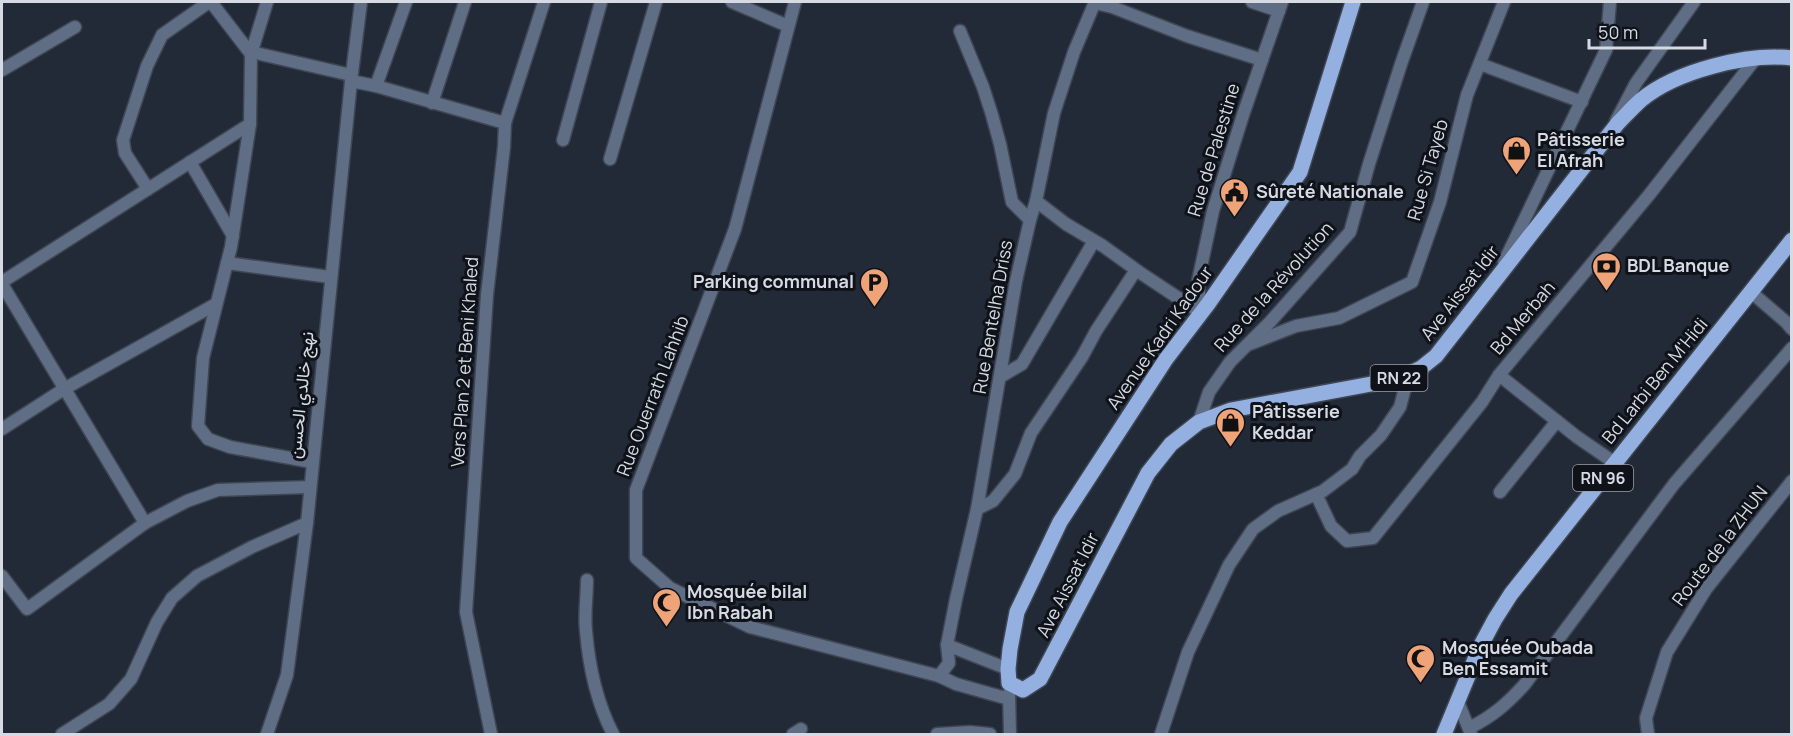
<svg xmlns="http://www.w3.org/2000/svg" width="1793" height="736" font-family="Manrope,Vazirmatn,sans-serif">
<rect width="100%" height="100%" fill="#222a38"/>
<g fill="none" stroke-linecap="round" stroke-linejoin="round">
<defs>
<g id="minor">
<path d="M211,2L251,54L250,124L231,247L203,358L198,426L208,439L230,447L312,462"/>
<path d="M732,2L788,26"/>
<path d="M795,2L735,229L636,490V558L670,588L750,627L939,676"/>
<path d="M1252,2L1279,11"/>
<path d="M1095,3L1112,7L1187,36L1262,60"/>
<path d="M960,31L983,87L992,115L1000,144L1012,202L1030,220"/>
<path d="M251,54L267,2"/>
<path d="M260,54L351,75V81"/>
<path d="M1480,64L1582,102"/>
<path d="M2,70L75,27"/>
<path d="M351,81L361,2"/>
<path d="M376,86L406,2"/>
<path d="M432,103L465,2"/>
<path d="M1616,121L1636,83L1694,2"/>
<path d="M505,123L544,2"/>
<path d="M563,140L601,2"/>
<path d="M610,159L656,2"/>
<path d="M190,162L233,236"/>
<path d="M148,189L125,153L123,140L147,66L162,35L209,2"/>
<path d="M1036,201L1066,224L1103,246L1142,274L1201,313"/>
<path d="M1504,262L1606,50L1610,2"/>
<path d="M227,263L330,277"/>
<path d="M2,282L250,124"/>
<path d="M2,284L145,523"/>
<path d="M1751,292L1786,322L1792,329"/>
<path d="M1201,313L1198,281L1213,211L1243,115L1282,2"/>
<path d="M1250,344L1296,326L1339,318L1412,282L1440,202L1467,95L1504,2"/>
<path d="M1499,375L1577,437L1615,463"/>
<path d="M1000,377L1022,364L1094,241"/>
<path d="M1199,422L1209,392L1230,362L1270,322L1350,232L1369,164L1401,64L1423,2"/>
<path d="M2,429L64,389L216,304"/>
<path d="M1500,492L1557,421"/>
<path d="M1316,494L1331,526L1347,541L1373,538L1482,402L1499,375L1649,195L1756,58"/>
<path d="M977,509L993,501L1015,474L1031,433L1082,357L1096,331L1136,270"/>
<path d="M2,576L27,609L145,523L187,501L218,490L310,487"/>
<path d="M587,580C587,597 584,615 586,631C589,667 597,703 613,734"/>
<path d="M947,645L956,599L977,509L1016,281L1030,220L1036,201L1054,113L1074,52L1095,2"/>
<path d="M1008,669L947,645L949,663L939,676L956,684L1009,699"/>
<path d="M1009,693L1010,734"/>
<path d="M1458,702L1471,734"/>
<path d="M1469,728C1492,717 1508,703 1525,684L1674,484L1792,348"/>
<path d="M62,734L109,704L131,679L157,622L172,598L197,576L252,547L307,523"/>
<path d="M267,734L287,675L307,523L351,81L376,86L505,123L504,147L487,295L466,612L491,734"/>
<path d="M793,734L801,729"/>
<path d="M937,734L970,732L990,734"/>
<path d="M1161,734L1188,652L1229,565L1253,529L1278,511L1323,491L1352,469L1360,456L1381,435L1400,407L1405,388L1398,379"/>
<path d="M1648,734L1646,718L1667,652L1706,589L1792,481"/>
</g>
<g id="primary">
<path d="M1353,2L1300,172L1208,304L1166,359L1060,522L1017,612L1010,649L1008,669L1009,683L1023,690L1040,679L1148,473L1171,444L1199,422L1231,410L1398,379L1421,368L1436,356L1618,123C1626,115 1633,107 1641,100C1676,71 1747,53 1792,58"/>
<path d="M1444,734L1480,647L1495,619L1511,594L1792,240"/>
</g>
</defs>
<use href="#minor" stroke="#3f4653" stroke-width="15"/>
<use href="#primary" stroke="#3f4653" stroke-width="18"/>
<use href="#minor" stroke="#5f6d85" stroke-width="12"/>
<use href="#primary" stroke="#93b0e1" stroke-width="15"/>
</g>
<defs>
<symbol id="shop-pin" viewBox="-11 -11 22 30"><path d="M0 17L-7.5 6A9.5 9.5 0 1 1 7.5 6Z" fill="#efa378" stroke="#0f1319"/><path d="M-5-2.5h2.3a2.7 3.5 0 0 1 5.4 0H5L5.5 6h-11ZM-1.5-2.5h3a1.5 2.3 0 0 0-3 0Z" fill="#111"/></symbol>
<symbol id="civic-pin" viewBox="-11 -11 22 30"><path d="M0 17L-7.5 6A9.5 9.5 0 1 1 7.5 6Z" fill="#efa378" stroke="#0f1319"/><path d="M-.6-6.5H3V-4.5H.6V-3L4-1V1h2V6H-6V1h2V-1L-.6-3ZM-1.2 2.5V6h2.4V2.5Z" fill="#111"/></symbol>
<symbol id="bank-pin" viewBox="-11 -11 22 30"><path d="M0 17L-7.5 6A9.5 9.5 0 1 1 7.5 6Z" fill="#efa378" stroke="#0f1319"/><path d="M-6-4H6V4H-6ZM0-2.3a2.3 2.3 0 1 0 0 4.6a2.3 2.3 0 1 0 0-4.6Z" fill="#111"/></symbol>
<symbol id="parking-pin" viewBox="-11 -11 22 30"><path d="M0 17L-7.5 6A9.5 9.5 0 1 1 7.5 6Z" fill="#efa378" stroke="#0f1319"/><path d="M-3.5-5.5H1a3.5 3.5 0 0 1 0 7H-1V5.5H-3.5ZM-1-3.4V-.6H.8a1.4 1.4 0 0 0 0-2.8Z" fill="#111"/></symbol>
<symbol id="mosque-pin" viewBox="-11 -11 22 30"><path d="M0 17L-7.5 6A9.5 9.5 0 1 1 7.5 6Z" fill="#efa378" stroke="#0f1319"/><path d="M3.5-4.9A6 6 0 1 0 3.5 4.9A5 5 0 1 1 3.5-4.9Z" fill="#111"/></symbol>
</defs>
<g fill-rule="evenodd">
<use href="#shop-pin" x="1500" y="134" width="33" height="45"/>
<use href="#civic-pin" x="1218" y="176" width="33" height="45"/>
<use href="#bank-pin" x="1590" y="250" width="33" height="45"/>
<use href="#parking-pin" x="858" y="266" width="33" height="45"/>
<use href="#shop-pin" x="1214" y="406" width="33" height="45"/>
<use href="#mosque-pin" x="650" y="586" width="33" height="45"/>
<use href="#mosque-pin" x="1404" y="642" width="33" height="45"/>
</g>
<g text-anchor="middle" stroke-width="6" stroke-linejoin="round" paint-order="stroke">
<g fill="#0f1319" stroke="#9a9ea6" stroke-width="1.5">
<rect x="1370.5" y="365" width="57" height="26" rx="4.5"/>
<rect x="1573" y="465" width="60" height="26" rx="4.5"/>
</g>
<g font-size="16" font-weight="bold" fill="#d5dae3">
<text x="1399" y="384">RN 22</text>
<text x="1603" y="484">RN 96</text>
</g>
<g font-size="18" font-weight="bold" fill="#d5dae3" stroke="#0f1319" text-anchor="start">
<text x="1537" y="146">Pâtisserie<tspan x="1537" dy="21">El Afrah</tspan></text>
<text x="1256" y="198">Sûreté Nationale</text>
<text x="1627" y="272">BDL Banque</text>
<text x="854" y="288" text-anchor="end">Parking communal</text>
<text x="1252" y="418">Pâtisserie<tspan x="1252" dy="21">Keddar</tspan></text>
<text x="687" y="598">Mosquée bilal<tspan x="687" dy="21">Ibn Rabah</tspan></text>
<text x="1442" y="654">Mosquée Oubada<tspan x="1442" dy="21">Ben Essamit</tspan></text>
</g>
<g font-size="18" fill="#d5dae3" stroke="#0f1319">
<text transform="translate(1214 150) rotate(-73)" y="6">Rue de Palestine</text>
<text transform="translate(1428 170) rotate(-74)" y="6">Rue Si Tayeb</text>
<text transform="translate(1274 287) rotate(-48)" y="6">Rue de la Révolution</text>
<text transform="translate(1460 293) rotate(-52)" y="6">Ave Aissat Idir</text>
<text transform="translate(993 317) rotate(-80)" y="6">Rue Bentelha Driss</text>
<text transform="translate(1523 318) rotate(-50)" y="6">Bd Merbah</text>
<text transform="translate(1160 338) rotate(-55)" y="6">Avenue Kadri Kadour</text>
<text transform="translate(465 362) rotate(-86)" y="6">Vers Plan 2 et Beni Khaled</text>
<text transform="translate(1655 381) rotate(-51)" y="6">Bd Larbi Ben M'Hidi</text>
<text transform="translate(301 395) rotate(-84)" y="6">نهج خالدي الحسن</text>
<text transform="translate(653 396) rotate(-69)" y="6">Rue Ouerrath Lahhib</text>
<text transform="translate(1720 546) rotate(-53)" y="6">Route de la ZHUN</text>
<text transform="translate(1068 585) rotate(-63)" y="6">Ave Aissat Idir</text>
</g>
</g>
<rect width="1793" height="736" fill="none" stroke="#d5dae3" stroke-width="6"/>
<path d="M1589 39v9h116v-9" fill="none" stroke="#d5dae3" stroke-width="3"/>
<text x="1598" y="39" font-size="18" fill="#d5dae3" stroke="#0f1319" stroke-width="4.5" paint-order="stroke">50 m</text>
</svg>
